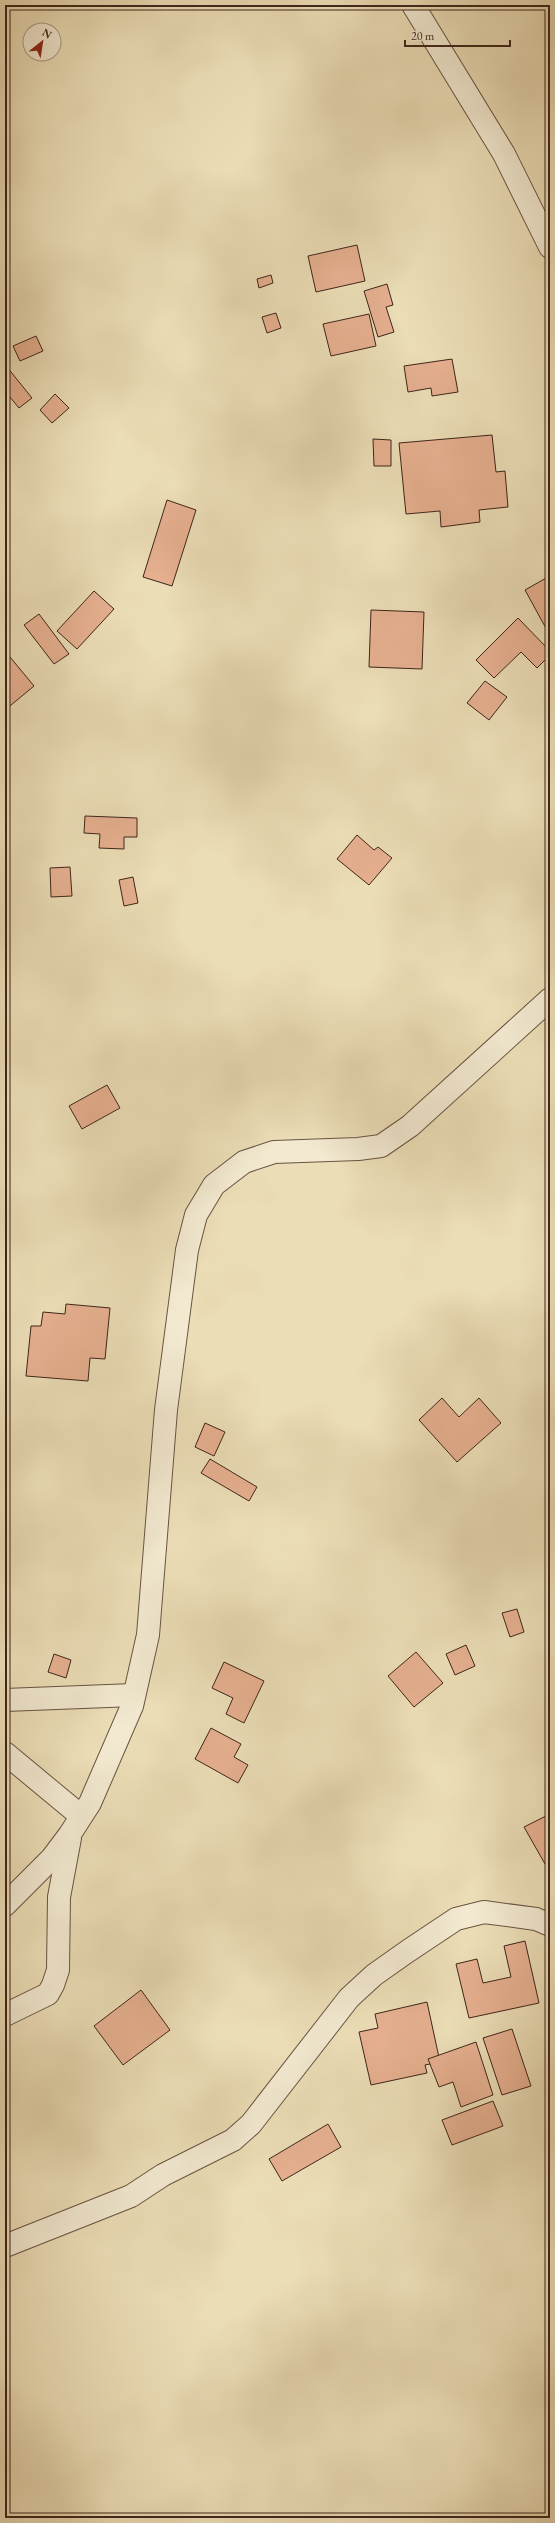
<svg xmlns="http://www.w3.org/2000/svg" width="555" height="2523" font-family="'EB Garamond',serif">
<rect width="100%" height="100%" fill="#ebddb6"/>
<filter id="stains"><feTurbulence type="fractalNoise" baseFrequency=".005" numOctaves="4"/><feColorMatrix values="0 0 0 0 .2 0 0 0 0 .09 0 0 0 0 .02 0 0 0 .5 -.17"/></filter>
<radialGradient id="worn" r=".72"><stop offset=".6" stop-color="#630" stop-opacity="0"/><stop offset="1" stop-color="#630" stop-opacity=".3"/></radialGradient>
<g fill="#e6b090" stroke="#3e251a">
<path d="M357,245L365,281L316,292L308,256Z"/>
<path d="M271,275L273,283L259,288L257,279Z"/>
<path d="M387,284L393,305L386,307L394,332L378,337L364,291Z"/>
<path d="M276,313L281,328L267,333L262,317Z"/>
<path d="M369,314L376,346L331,356L323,324Z"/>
<path d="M36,336L43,351L20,361L13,346Z"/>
<path d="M452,359L458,392L432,396L431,388L408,392L404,366Z"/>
<path d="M7,367L32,398L19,408L5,391V369Z"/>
<path d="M55,394L69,408L52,423L40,410Z"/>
<path d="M492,435L496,472L505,471L508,507L479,510L480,522L441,527L440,511L406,514L399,443Z"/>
<path d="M373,439L391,440V466H374Z"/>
<path d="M167,500L196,510L172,586L143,577Z"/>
<path d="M548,577L550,581V631L548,632L525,590Z"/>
<path d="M94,591L114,609L77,649L57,631Z"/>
<path d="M371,610L424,612L422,669L369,667Z"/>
<path d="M39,614L69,654L54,664L24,625Z"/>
<path d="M518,618L550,651V655L537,668L521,652L494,678L476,660Z"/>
<path d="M5,651L34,686L5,710Z"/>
<path d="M485,681L507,697L489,720L467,703Z"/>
<path d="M85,816L137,818V837H124V849L99,848L100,834L84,833Z"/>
<path d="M357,835L374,850L378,847L392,858L369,885L337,859Z"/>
<path d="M70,867L72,896L51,897L50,868Z"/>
<path d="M133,877L138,903L124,906L119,880Z"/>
<path d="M107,1085L120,1108L82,1129L69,1106Z"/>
<path d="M66,1304L110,1308L105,1359L90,1358L88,1381L26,1376L31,1326H41L43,1312L65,1314Z"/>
<path d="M442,1398L459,1417L479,1398L501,1423L457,1462L419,1420Z"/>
<path d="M205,1423L225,1432L214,1456L195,1447Z"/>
<path d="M210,1459L257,1487L249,1501L201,1473Z"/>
<path d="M517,1609L524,1632L510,1637L502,1613Z"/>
<path d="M466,1645L475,1666L455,1675L446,1654Z"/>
<path d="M416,1652L443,1683L414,1707L388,1676Z"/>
<path d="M54,1654L71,1660L66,1678L48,1672Z"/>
<path d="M224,1662L264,1681L244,1723L226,1714L233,1698L212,1688Z"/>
<path d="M211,1728L241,1744L234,1757L248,1765L238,1783L195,1759Z"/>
<path d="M550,1814V1870L549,1871L524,1827Z"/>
<path d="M525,1941L539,2003L469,2018L456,1964L477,1959L483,1983L511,1977L504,1946Z"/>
<path d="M141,1990L170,2030L123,2065L94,2026Z"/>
<path d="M427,2002L440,2062L425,2065L427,2073L371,2085L359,2032L378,2028L375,2014Z"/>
<path d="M512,2029L531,2086L502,2095L483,2038Z"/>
<path d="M476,2042L493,2095L461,2107L453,2082L439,2087L428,2059Z"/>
<path d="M493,2101L503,2126L452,2145L442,2120Z"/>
<path d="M328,2124L341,2147L282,2181L269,2159Z"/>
</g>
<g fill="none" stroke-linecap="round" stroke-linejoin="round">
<defs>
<g id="street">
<path d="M413,5L504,154L550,247"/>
<path d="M5,1700L134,1695"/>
<path d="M5,1753L81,1816"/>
<path d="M5,1905L52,1858L70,1834L90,1803L132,1706L148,1635L166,1410L187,1250L196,1215L214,1185L244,1162L274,1152L358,1149L381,1146L410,1126L550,999"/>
<path d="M5,2015L48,1994L53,1985L58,1970L59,1897L70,1838"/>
<path d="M5,2246L131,2196L163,2175L233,2140L251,2124L349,1998L374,1975L408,1951L456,1919L484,1912L536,1919L550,1925"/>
</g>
</defs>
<use href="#street" stroke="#695341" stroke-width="24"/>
<use href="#street" stroke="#f2e9d0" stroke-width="22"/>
</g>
<rect width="555" height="2523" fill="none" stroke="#ebddb6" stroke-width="20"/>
<rect x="6" y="6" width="543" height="2511" fill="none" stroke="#3e251a" stroke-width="2"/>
<rect x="10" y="10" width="535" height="2503" fill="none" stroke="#3e251a"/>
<g transform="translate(42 42) rotate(30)"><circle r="19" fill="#f2e9d0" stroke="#aa9b87"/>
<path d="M0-3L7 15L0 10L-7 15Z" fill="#8f2418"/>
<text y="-6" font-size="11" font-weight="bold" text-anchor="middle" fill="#3e251a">N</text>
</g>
<path d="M405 40v6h105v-6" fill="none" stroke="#3e251a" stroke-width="2"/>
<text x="411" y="40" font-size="12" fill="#3e251a" stroke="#f2e9d0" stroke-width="3" paint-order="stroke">20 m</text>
<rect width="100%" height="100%" filter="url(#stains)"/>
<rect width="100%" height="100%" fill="url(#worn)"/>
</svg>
